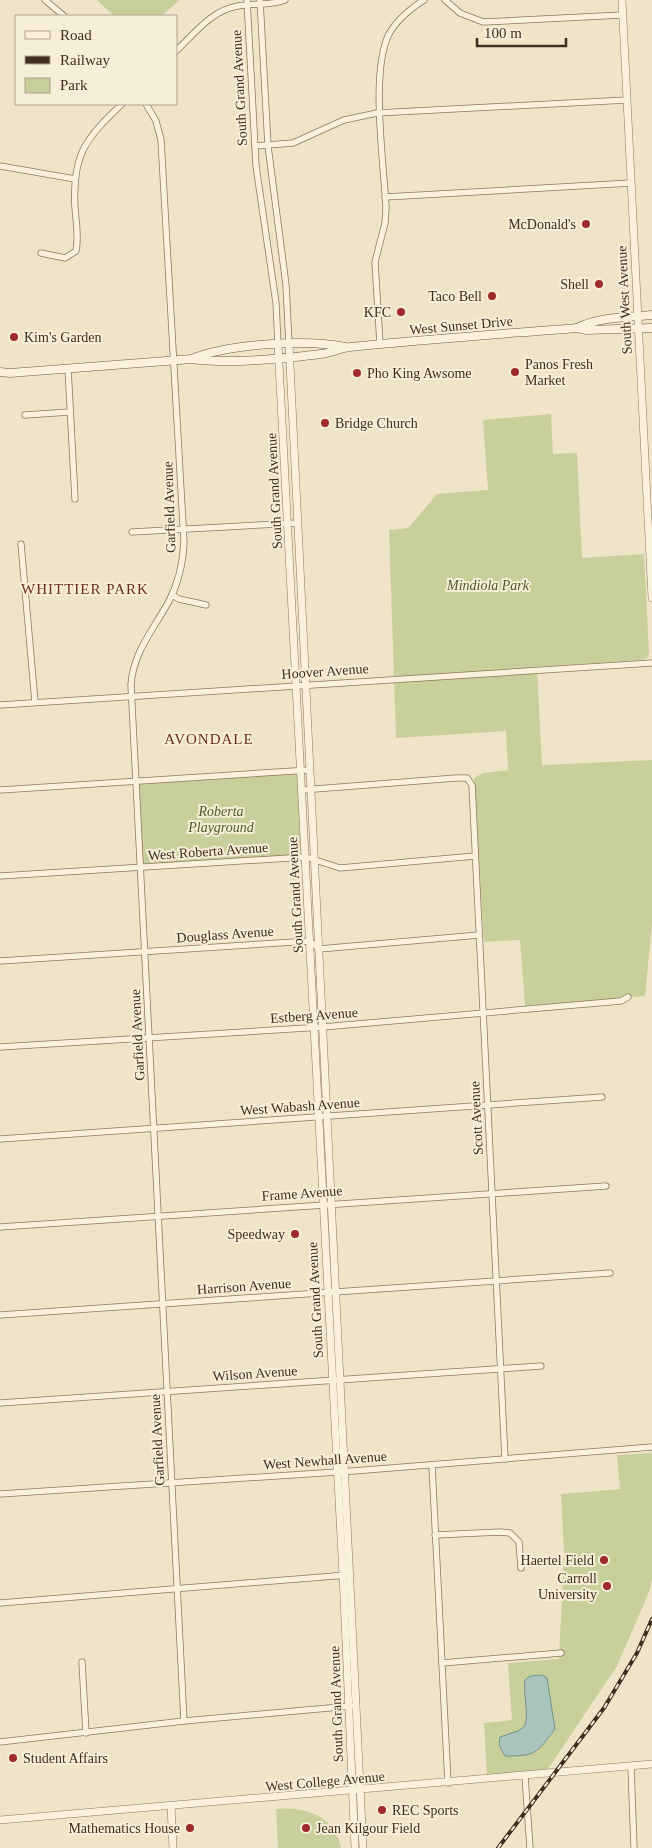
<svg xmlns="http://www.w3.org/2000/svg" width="652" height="1848" font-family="Georgia,serif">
<rect width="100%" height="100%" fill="#f0e4c8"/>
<g fill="#c9cf9b">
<path d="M97,0H180L161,16H114Z"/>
<path d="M551,414L553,454L577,453L582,558L644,554L649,653L647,658L642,660L537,667L542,765L652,760V924L645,996L525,1006L520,940L484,942L474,778L483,773L508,770L506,731L396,738L389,530L408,528L437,494L488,490L483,420Z"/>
<path d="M301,771L305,857L141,867L136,782Z"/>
<path d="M652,1453V1580L649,1592L617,1666L548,1769L487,1775L484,1723L512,1720L508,1663L559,1659L564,1553L561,1494L620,1489L617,1455Z"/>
<path d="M276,1809C306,1806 335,1816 341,1848H278Z"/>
</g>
<path fill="#a9c4bc" stroke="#6f938a" d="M542,1675L547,1678L555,1729C536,1754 536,1756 505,1756L499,1745L500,1737L518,1731L525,1726C529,1710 523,1696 525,1680L530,1676Z"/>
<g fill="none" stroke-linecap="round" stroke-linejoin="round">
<defs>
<g id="minor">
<path d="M45,0L64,16"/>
<path d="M247,0L256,166L276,303L278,345"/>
<path d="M260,0L268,146L286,285L289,344"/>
<path d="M445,0L460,13L483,22L622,15"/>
<path d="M176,51C195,33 212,10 238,6C254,3 270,6 285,0"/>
<path d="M146,104L156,121L161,140L184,542C183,563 179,582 169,601C154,629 133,652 131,685L184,1721"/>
<path d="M255,146L293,143L344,120L377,113L627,100"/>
<path d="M0,166L75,179"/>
<path d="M385,197L631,183"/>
<path d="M41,253L65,258L76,251C79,237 76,221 75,208C72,155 85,139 122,104"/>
<path d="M380,344L375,262L385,223L386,208C384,164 370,72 389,34C397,19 410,9 424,0"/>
<path d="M68,368L75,499"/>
<path d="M25,415L70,412"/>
<path d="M132,532L297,523"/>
<path d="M21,544L35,702"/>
<path d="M172,595L179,599L206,605"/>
<path d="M0,705L652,663"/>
<path d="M0,790L310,770"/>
<path d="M302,790L456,778H467L472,785L505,1459"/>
<path d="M0,876L306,857L340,868L475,856"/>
<path d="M0,961L310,941L319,949L479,935"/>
<path d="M0,1047L323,1027L621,1001L628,997"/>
<path d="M0,1139L602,1097"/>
<path d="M0,1227L606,1186"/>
<path d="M0,1315L610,1273"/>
<path d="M0,1403L541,1366"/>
<path d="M432,1465L448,1783"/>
<path d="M0,1494L353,1471L652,1447"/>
<path d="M435,1535L500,1532L510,1533L519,1542L521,1568"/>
<path d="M0,1603L347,1575"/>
<path d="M82,1662L86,1733"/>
<path d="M442,1663L561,1653"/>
<path d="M0,1742L184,1721L351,1706"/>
<path d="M631,1766L634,1848"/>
<path d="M525,1776L530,1848"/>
</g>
<g id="tertiary">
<path d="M622,0L652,598"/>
<path d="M289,344L363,1848"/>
<path d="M278,345L343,1575L355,1848"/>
<path d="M171,1806L173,1848"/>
<path d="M0,1820L652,1764"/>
</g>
<g id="secondary">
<path d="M577,328C599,317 628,317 652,315"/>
<path d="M194,358C231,344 306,339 345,347"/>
<path d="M0,372L10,373L192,359C226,364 285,359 321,354C331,353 340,348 350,347C426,339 502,334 577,328L586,330L652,328"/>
</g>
</defs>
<use href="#minor" stroke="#8d765c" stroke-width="7"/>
<use href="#tertiary" stroke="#8d765c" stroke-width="8"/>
<use href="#secondary" stroke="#6f573f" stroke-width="9"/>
<use href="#minor" stroke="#faf1dc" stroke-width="5.5"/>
<use href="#tertiary" stroke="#faf1dc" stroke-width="7"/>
<use href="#secondary" stroke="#faf1dc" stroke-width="8"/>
<defs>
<path id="rail" d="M498,1848L604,1708L637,1653L652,1619"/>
</defs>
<use href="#rail" stroke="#3d2e20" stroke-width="4"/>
<use href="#rail" stroke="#f7eed8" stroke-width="2" stroke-dasharray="5.5" stroke-linecap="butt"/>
</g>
<g fill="#9e2a2b" stroke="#f7eed8" stroke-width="2">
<circle cx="586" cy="224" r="5"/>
<circle cx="599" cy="284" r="5"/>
<circle cx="492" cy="296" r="5"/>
<circle cx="401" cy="312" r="5"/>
<circle cx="14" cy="337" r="5"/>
<circle cx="515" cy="372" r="5"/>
<circle cx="357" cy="373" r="5"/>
<circle cx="325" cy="423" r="5"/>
<circle cx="295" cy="1234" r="5"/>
<circle cx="604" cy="1560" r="5"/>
<circle cx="607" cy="1586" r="5"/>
<circle cx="13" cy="1758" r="5"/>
<circle cx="382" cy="1810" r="5"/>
<circle cx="190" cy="1828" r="5"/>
<circle cx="306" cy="1828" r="5"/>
</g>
<g text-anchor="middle" stroke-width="4" stroke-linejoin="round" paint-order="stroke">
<g font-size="14" fill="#3d2e20" stroke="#f7eed8">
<text transform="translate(239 88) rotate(-93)" y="5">South Grand Avenue</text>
<text transform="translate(624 300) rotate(-93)" y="5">South West Avenue</text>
<text transform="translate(461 325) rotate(-5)" y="5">West Sunset Drive</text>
<text transform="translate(274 491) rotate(-93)" y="5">South Grand Avenue</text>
<text transform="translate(169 507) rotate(-92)" y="5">Garfield Avenue</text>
<text transform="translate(325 671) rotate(-4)" y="5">Hoover Avenue</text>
<text transform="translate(208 851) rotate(-4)" y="5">West Roberta Avenue</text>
<text transform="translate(295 895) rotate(-93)" y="5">South Grand Avenue</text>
<text transform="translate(225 934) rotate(-4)" y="5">Douglass Avenue</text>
<text transform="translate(314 1015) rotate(-4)" y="5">Estberg Avenue</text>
<text transform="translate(137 1035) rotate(-93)" y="5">Garfield Avenue</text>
<text transform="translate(300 1106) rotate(-4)" y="5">West Wabash Avenue</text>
<text transform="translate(476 1118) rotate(-93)" y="5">Scott Avenue</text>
<text transform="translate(302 1193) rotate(-4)" y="5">Frame Avenue</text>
<text transform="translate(244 1286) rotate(-4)" y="5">Harrison Avenue</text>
<text transform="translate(315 1300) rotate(-93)" y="5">South Grand Avenue</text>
<text transform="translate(255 1373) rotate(-4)" y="5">Wilson Avenue</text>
<text transform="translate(157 1440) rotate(-93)" y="5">Garfield Avenue</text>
<text transform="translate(325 1460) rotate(-4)" y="5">West Newhall Avenue</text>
<text transform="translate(336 1704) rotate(-92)" y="5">South Grand Avenue</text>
<text transform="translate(325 1781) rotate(-5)" y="5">West College Avenue</text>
</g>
<g font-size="14" fill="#3d2e20" stroke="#f7eed8" text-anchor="end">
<text x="576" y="229">McDonald's</text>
<text x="589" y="289">Shell</text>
<text x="482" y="301">Taco Bell</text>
<text x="391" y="317">KFC</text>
<text x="24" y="342" text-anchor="start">Kim's Garden</text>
<text x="525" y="369" text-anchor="start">Panos Fresh<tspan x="525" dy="16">Market</tspan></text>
<text x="367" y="378" text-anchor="start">Pho King Awsome</text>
<text x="335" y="428" text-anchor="start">Bridge Church</text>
<text x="285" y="1239">Speedway</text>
<text x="594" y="1565">Haertel Field</text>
<text x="597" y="1583">Carroll<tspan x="597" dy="16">University</tspan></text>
<text x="23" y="1763" text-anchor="start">Student Affairs</text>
<text x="392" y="1815" text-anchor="start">REC Sports</text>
<text x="180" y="1833">Mathematics House</text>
<text x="316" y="1833" text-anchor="start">Jean Kilgour Field</text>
</g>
<g font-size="14" font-style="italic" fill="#4d5a26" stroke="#f7eed8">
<text x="488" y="590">Mindiola Park</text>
<text x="221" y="816">Roberta<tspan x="221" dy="16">Playground</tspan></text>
</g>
<g font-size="15" letter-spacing="1" fill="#6b2e1e" stroke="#f7eed8">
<text x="85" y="594">WHITTIER PARK</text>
<text x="209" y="744">AVONDALE</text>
</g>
</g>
<rect x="15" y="15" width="162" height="90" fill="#f7eed8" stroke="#ada18e"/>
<rect x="25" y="31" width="25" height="8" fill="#faf1dc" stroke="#ada18e"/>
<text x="60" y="40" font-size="15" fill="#3d2e20">Road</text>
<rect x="25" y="56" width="25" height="8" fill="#3d2e20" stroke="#ada18e"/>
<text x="60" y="65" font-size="15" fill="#3d2e20">Railway</text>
<rect x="25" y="78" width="25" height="15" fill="#c9cf9b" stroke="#ada18e"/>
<text x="60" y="90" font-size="15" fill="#3d2e20">Park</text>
<path d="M477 38v8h89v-8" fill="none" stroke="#3d2e20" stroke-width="2.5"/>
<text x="484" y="38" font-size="15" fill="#3d2e20" stroke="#f7eed8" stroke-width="4" paint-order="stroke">100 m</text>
</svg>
